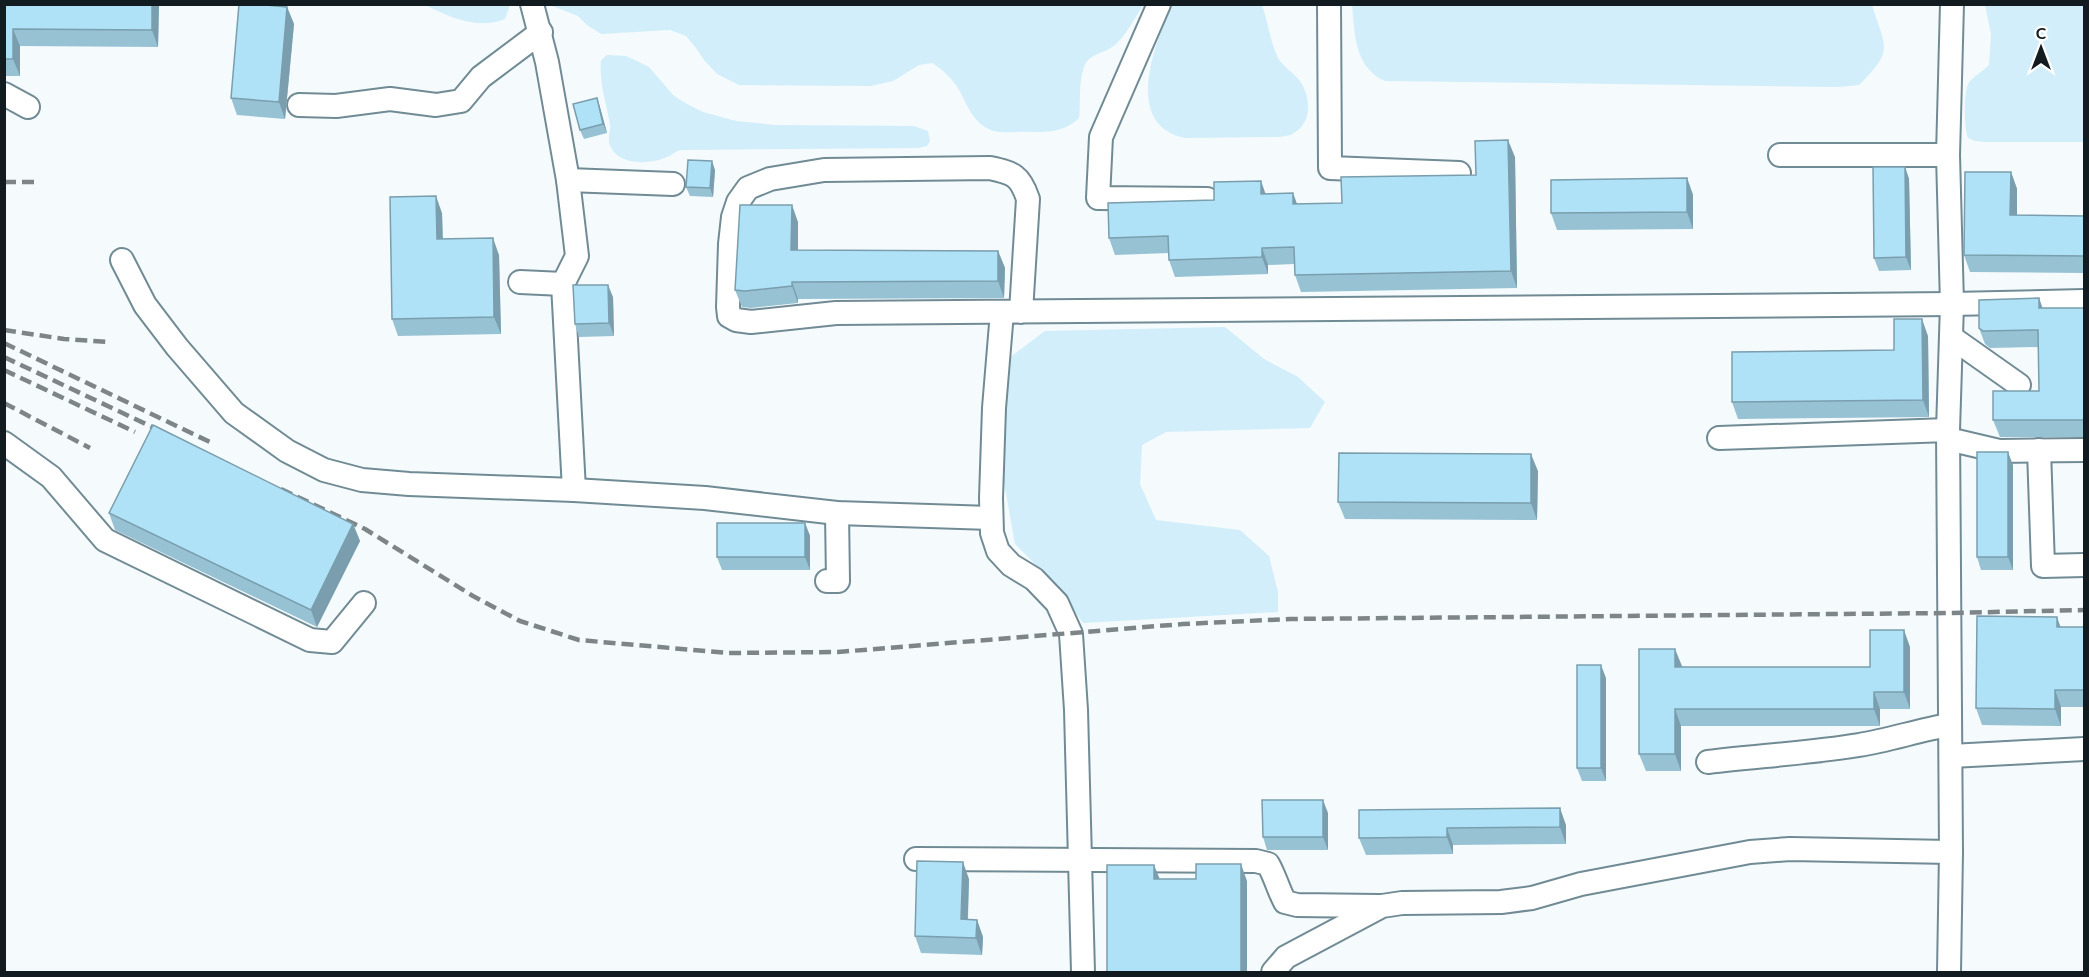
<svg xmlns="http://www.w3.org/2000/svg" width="2089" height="977" font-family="Mulish,sans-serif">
<rect width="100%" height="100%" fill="#f5fafc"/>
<g fill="#d1eefa">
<path d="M425,5H510L505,19C476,30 450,17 425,5Z"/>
<path d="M550,5H1143C1135,18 1128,32 1117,43C1107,54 1089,52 1084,67C1078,83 1081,102 1079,118C1064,132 1050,132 1031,132C1020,131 1005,134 994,131C971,124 967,102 956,85C949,76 942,69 932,63L919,65L893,81L871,86L739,85L717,74L704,60L696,48L686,36L670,30L601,34L587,25L578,16Z"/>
<path d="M1172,5H1262C1268,22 1270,41 1278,58C1284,68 1294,73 1300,81C1311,97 1313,124 1292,134C1289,136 1283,136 1279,137L1185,138C1122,125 1155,43 1172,5Z"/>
<path d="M1352,5H1872C1885,48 1895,49 1859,85L1839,87L1385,81C1354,67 1355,34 1352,5Z"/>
<path d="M1985,5H2084V142H1986L1975,141L1968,138C1964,129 1963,88 1970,81C1976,75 1983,71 1989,65L1991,34Z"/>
<path d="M607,55L626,56L637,61L649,67L674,96L687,104L703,112L736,121L775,125L914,126L928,131L930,141L927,146L918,148L681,150C675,151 674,154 669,156C656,163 633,165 620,157C615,154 610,148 609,142C608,136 611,130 610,124C606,101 599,83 601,60Z"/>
<path d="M1225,327L1264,359L1298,377L1325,402L1310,428L1166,432L1142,445L1140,484L1156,520L1240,530L1269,556L1278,592V612L1083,623L1054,583L1015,544L1002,471L1005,361L1045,331Z"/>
</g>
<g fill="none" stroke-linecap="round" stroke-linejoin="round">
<defs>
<g id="minor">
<path d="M532,4L547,62L568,180L577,256L563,284L574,490"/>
<path d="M1159,4L1101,137L1098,198L1207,199"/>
<path d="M1329,4L1330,168L1459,173"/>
<path d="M4,94L28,107"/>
<path d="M299,105L336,106L390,99L436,105L461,101L481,77L541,32"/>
<path d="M1780,155H1948"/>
<path d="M568,180L673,184"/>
<path d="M122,260L145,305L177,347L234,413L287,451L324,470L362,480L409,484L574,490L705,498L837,513L991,518"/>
<path d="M520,282L563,284"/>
<path d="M1002,312L994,408L991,498L992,533L998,551L1011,565L1034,579L1057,603L1071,634L1076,710L1083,972"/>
<path d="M1021,312L1028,199C1020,175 1013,173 990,168L824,170L770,179L748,188L738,202L733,217L730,244L728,307L729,316L736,320L751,322L836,313L1952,304L2084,301"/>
<path d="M1951,337L2019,385"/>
<path d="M1719,438L1948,430"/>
<path d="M1948,439L1999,451L2084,450"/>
<path d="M4,443L51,477L105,540L310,640L332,642L364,603"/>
<path d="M2039,450L2043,566L2084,565"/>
<path d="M827,581H838L837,513"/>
<path d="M1951,756L2084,749"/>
<path d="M1708,762C1758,756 1809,753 1859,745C1890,740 1919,730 1949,725"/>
<path d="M916,859L1256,861L1268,864C1275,876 1278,889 1285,902L1297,905L1378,906"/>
<path d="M1273,972L1286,957L1382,906L1402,903L1501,902L1532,898L1581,884L1750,852L1790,849L1951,852"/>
<path d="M1949,972L1951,852L1948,430L1952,304L1948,155L1952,4"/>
</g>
</defs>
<use href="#minor" stroke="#718b95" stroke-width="26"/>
<use href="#minor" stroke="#fff" stroke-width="22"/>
<g stroke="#7d8588" stroke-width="4.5" stroke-dasharray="12 6" stroke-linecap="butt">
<path d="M4,182H36"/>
<path d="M4,330L64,339L109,342"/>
<path d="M4,343L214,444"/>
<path d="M4,357L167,434"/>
<path d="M4,370L135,432"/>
<path d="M4,403L90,448"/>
<path d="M281,489L365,529L473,596L520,621L579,640L728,653L838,652L1183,624L1290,619L1949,613L2084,610"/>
</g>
</g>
<g fill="#96c2d4">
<path d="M4,4H159L158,47L20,46V76H4Z"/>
<path d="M287,7L294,24L285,119L237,115L231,98Z"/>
<path d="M597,98L607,133L584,139L580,130Z"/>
<path d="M1515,157L1517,288L1301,292L1295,275L1294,264L1268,265V274L1175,277L1169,260V253L1115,255L1109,238L1214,200L1261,181L1265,194L1293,193L1297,204L1342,203L1476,175Z"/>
<path d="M1905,167L1909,179L1911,270L1879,271L1874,258Z"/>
<path d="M715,170L713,197L690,196L686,187Z"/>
<path d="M2011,172L2017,189V215L2085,216V273L1970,272L1964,255Z"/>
<path d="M1687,178L1693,195V229L1557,230L1551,213Z"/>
<path d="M442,213L443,239L499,255L501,334L398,336L392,319Z"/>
<path d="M798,222V250L998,251L1005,268L1004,298L798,299V303L751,308L742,307L735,290Z"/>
<path d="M613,297L614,336L579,337L575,324Z"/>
<path d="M2039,298L2042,308H2085V437H2000L1993,420L2039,391V347L1990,348L1985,344L1979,328Z"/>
<path d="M1928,336L1929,417L1738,419L1732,402L1894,350Z"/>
<path d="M2013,465V570H1981L1977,557Z"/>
<path d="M1538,471L1537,520L1345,519L1338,502Z"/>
<path d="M109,513L353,524L360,541L317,627L115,530Z"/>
<path d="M805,523L810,536V570H722L717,557Z"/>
<path d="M2061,627H2085V707H2061V726L1982,725L1976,708Z"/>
<path d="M1910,647V709H1880V726H1681V771H1646L1639,754L1682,666V667H1870Z"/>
<path d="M1606,678V781H1582L1577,768Z"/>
<path d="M1359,810L1566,825V844L1453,845V854L1366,855L1359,838Z"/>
<path d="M1328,813V850H1267L1263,837Z"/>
<path d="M969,879L968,920H977L983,937L982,955L921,953L915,936Z"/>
</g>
<g fill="#7a9ead">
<path d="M152,4H159L158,47L152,30Z"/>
<path d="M287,7L294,24L285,119L279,102Z"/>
<path d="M13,29L20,46V76L13,59Z"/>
<path d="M597,98L600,107L607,133L603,124Z"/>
<path d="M1508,140L1515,157L1517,288L1511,271Z"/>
<path d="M712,161L715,170L713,197L710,188Z"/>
<path d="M1905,167L1909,179L1911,270L1906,257Z"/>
<path d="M2011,172L2017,189V232L2010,215Z"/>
<path d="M1687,178L1693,195V229L1687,212Z"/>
<path d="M1261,181L1267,198L1261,194Z"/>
<path d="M1293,193L1299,210L1293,204Z"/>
<path d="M436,196L442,213L443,256L437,239Z"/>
<path d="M792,205L798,222V267L791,250Z"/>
<path d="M493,238L499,255L501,334L494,317Z"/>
<path d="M1262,248L1268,265V274L1262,257Z"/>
<path d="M998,251L1005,268L1004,298L998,281Z"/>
<path d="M792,282L798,299V303L792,286Z"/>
<path d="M608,285L613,297L614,336L609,323Z"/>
<path d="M2039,298L2045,315L2039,308Z"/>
<path d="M1922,319L1928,336L1929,417L1923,400Z"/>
<path d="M2008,452L2013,465V570L2008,557Z"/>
<path d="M1531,454L1538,471L1537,520L1531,503Z"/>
<path d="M805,523L810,536V570L805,557Z"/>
<path d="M353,524L360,541L317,627L311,610Z"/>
<path d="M2057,617L2063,634L2057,627Z"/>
<path d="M1904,630L1910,647V709L1904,692Z"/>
<path d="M1675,649L1682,666V684L1675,667Z"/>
<path d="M1601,665L1606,678V781L1601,768Z"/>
<path d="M2055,690L2061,707V726L2055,709Z"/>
<path d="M1874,692L1880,709V726L1874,709Z"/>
<path d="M1675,709L1681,726V771L1675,754Z"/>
<path d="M1323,800L1328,813V850L1323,837Z"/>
<path d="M1560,808L1566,825V844L1560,827Z"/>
<path d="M1447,828L1453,845V854L1447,837Z"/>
<path d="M963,862L969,879L967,936L961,919Z"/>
<path d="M1241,864L1247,881V972H1241Z"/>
<path d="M1154,865L1161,882L1154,879Z"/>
<path d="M977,920L983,937L982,955L976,938Z"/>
</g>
<g fill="#afe2f7" stroke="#7a9ead" stroke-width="1.5">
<path d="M4,4H152V30L13,29V59H4Z"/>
<path d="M239,4H255L287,7L279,102L231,98Z"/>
<path d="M597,98L603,124L580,130L573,104Z"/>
<path d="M1508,140L1511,271L1295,275L1294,247L1262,248V257L1169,260L1168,236L1109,238L1108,203L1214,200V182L1261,181V194L1293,193V204L1342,203L1341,177L1476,175L1475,141Z"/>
<path d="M688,160L712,161L710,188L686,187Z"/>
<path d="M1873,167H1905L1906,257L1874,258Z"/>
<path d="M1965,172H2011L2010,215L2085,216V256L1964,255Z"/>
<path d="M1687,178V212L1551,213V180Z"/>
<path d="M436,196L437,239L493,238L494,317L392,319L390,197Z"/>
<path d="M740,205H792L791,250L998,251V281L792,282V286L745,291L735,290Z"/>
<path d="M573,285H608L609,323L575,324Z"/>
<path d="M2039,298V308H2085V420H1993V391H2039L2038,330L1983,331L1979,328V300Z"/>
<path d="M1894,319H1922L1923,400L1732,402V352L1894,350Z"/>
<path d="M153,425L353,524L311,610L109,513Z"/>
<rect x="1977" y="452" width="31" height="105"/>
<path d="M1339,453L1531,454V503L1338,502Z"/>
<rect x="717" y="523" width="88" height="34"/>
<path d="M1977,616L2057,617V627H2085V690H2055V709L1976,708Z"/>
<path d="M1870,630H1904V692H1874V709H1675V754H1639V649H1675V667H1870Z"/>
<rect x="1577" y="665" width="24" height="103"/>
<path d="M1262,800H1323V837H1263Z"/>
<path d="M1560,808V827L1447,828V837L1359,838V810Z"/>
<path d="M917,861L963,862L961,919L977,920L976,938L915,936Z"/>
<path d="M1196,864H1241V972H1107V865H1154V879H1196Z"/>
</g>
<rect width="2089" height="977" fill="none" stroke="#121c20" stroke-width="12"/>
<g transform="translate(2041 48)" stroke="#ffffff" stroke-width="4.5" paint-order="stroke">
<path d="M0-4.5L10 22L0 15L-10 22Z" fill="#121c20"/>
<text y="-9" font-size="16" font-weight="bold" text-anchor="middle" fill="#121c20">С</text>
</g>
</svg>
